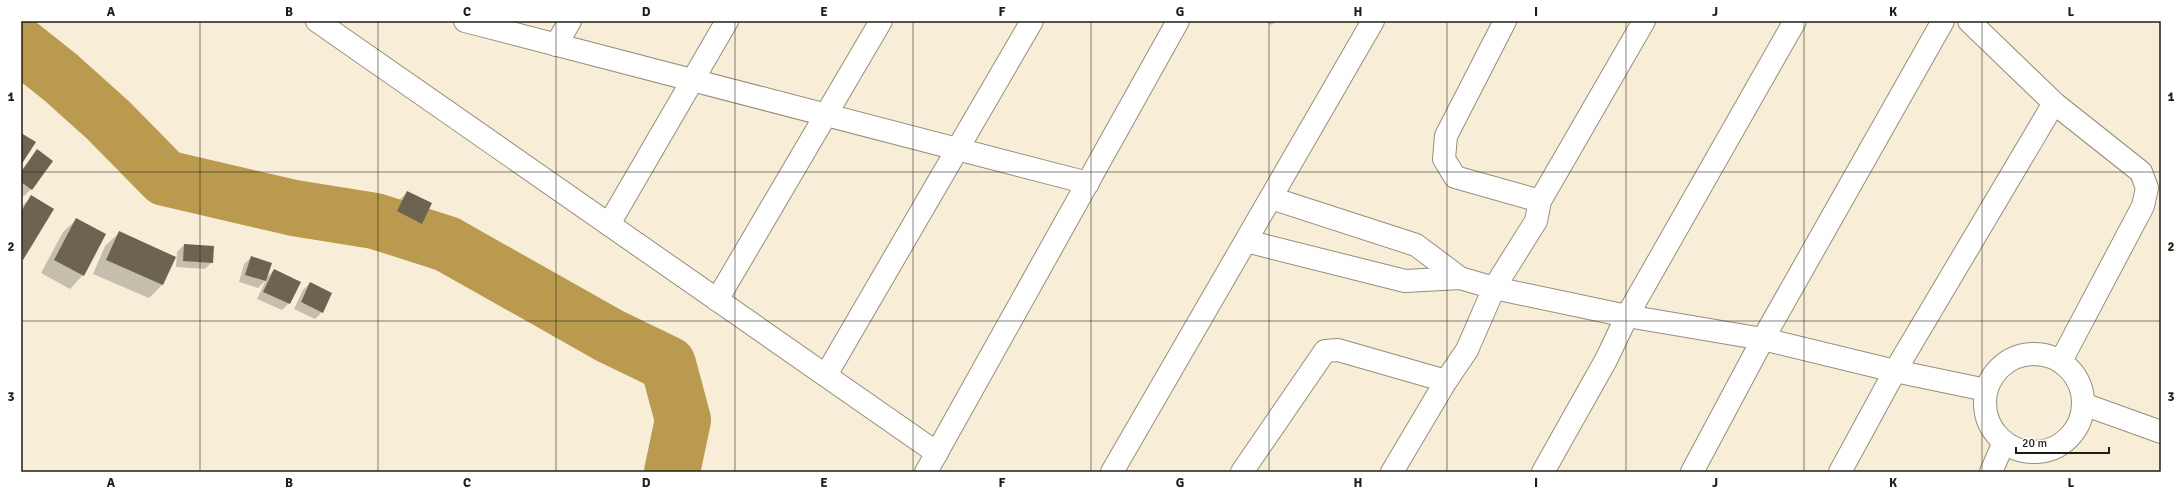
<svg xmlns="http://www.w3.org/2000/svg" width="2182" height="493" font-family="Signika,sans-serif">
<rect width="100%" height="100%" fill="#f8eed8"/>
<g fill="#0003">
<path d="M1264,21H1276L1272,25Z"/>
<path d="M38,151L31,189L24,196L21,194V171Z"/>
<path d="M408,192L421,223L414,230L391,219L400,199Z"/>
<path d="M32,196L53,210L21,260V207Z"/>
<path d="M77,219L83,275L70,289L41,273L63,232Z"/>
<path d="M119,233L175,257L162,285L149,298L93,274L105,246Z"/>
<path d="M184,245L213,247L212,262L205,269L176,267L177,252Z"/>
<path d="M252,257L265,279L274,270L289,303L282,310L257,299L266,280L258,288L239,282L244,264Z"/>
<path d="M310,283L322,312L315,319L294,309L303,290Z"/>
</g>
<g fill="none" stroke-linecap="round" stroke-linejoin="round">
<path stroke="#ba9a4e" stroke-width="56" d="M21,46L60,77L108,120L165,178L294,208L375,221L447,244L610,336L668,364L683,420L672,472"/>
</g>
<g fill="#6c6450">
<path d="M21,133L36,142L21,165Z"/>
<path d="M37,149L53,161L32,190L21,182V172Z"/>
<path d="M407,191L432,203L422,224L397,211Z"/>
<path d="M31,195L54,209L23,260L21,212Z"/>
<path d="M76,218L106,234L84,276L54,260Z"/>
<path d="M119,231L176,257L163,285L106,260Z"/>
<path d="M184,244L214,246L213,263L183,261Z"/>
<path d="M251,256L272,263L266,281L245,275Z"/>
<path d="M274,269L301,282L290,304L263,292Z"/>
<path d="M310,282L332,293L323,313L301,302Z"/>
</g>
<g fill="none" stroke-linecap="round" stroke-linejoin="round">
<defs>
<g id="minor">
<path d="M317,21L937,453"/>
<path d="M465,21L1088,183"/>
<path d="M1505,21L1446,136L1444,159L1455,177L1540,201"/>
<path d="M1969,21L2054,103L2141,172L2147,188L2143,206L2061,361"/>
<path d="M556,45L570,21"/>
<path d="M1271,198L1416,245L1460,278"/>
<path d="M609,224L727,21"/>
<path d="M1246,241L1405,281L1460,278L1494,288L1627,316L1763,339L1895,371L1986,390"/>
<path d="M717,300L881,21"/>
<circle cx="2034" cy="403" r="49"/>
<path d="M826,375L1032,21"/>
<path d="M2083,404L2161,432"/>
<path d="M926,472L1178,21"/>
<path d="M1112,472L1373,21"/>
<path d="M1242,472L1325,351L1338,350L1446,381"/>
<path d="M1392,472L1446,381L1467,350L1494,288L1536,221L1540,201L1644,21"/>
<path d="M1543,472L1606,360L1627,316L1795,21"/>
<path d="M1692,472L1763,339L1943,21"/>
<path d="M1840,472L1895,371L2054,103"/>
<path d="M1991,472L2004,442"/>
</g>
</defs>
<use href="#minor" stroke="#978e7a" stroke-width="24"/>
<use href="#minor" stroke="#fff" stroke-width="22"/>
</g>
<path fill="none" stroke="#201d15" stroke-width="1" stroke-opacity="0.55" d="M200,21V472M378,21V472M556,21V472M735,21V472M913,21V472M1091,21V472M1269,21V472M1447,21V472M1626,21V472M1804,21V472M1982,21V472M21,172H2161M21,321H2161"/>
<rect width="2182" height="493" fill="none" stroke="#ffffff" stroke-width="44"/>
<path d="M2016 447v6h93v-6" fill="none" stroke="#201d15" stroke-width="2"/>
<text x="2022" y="447" font-size="12" fill="#201d15" stroke="#ffffff" stroke-width="3" paint-order="stroke">20 m</text>
<rect x="22" y="22" width="2138" height="449" fill="none" stroke="#201d15" stroke-width="1.5"/>
<g font-size="13" text-anchor="middle" font-weight="bold" fill="#201d15">
<text x="111" y="16">A</text>
<text x="289" y="16">B</text>
<text x="467" y="16">C</text>
<text x="646" y="16">D</text>
<text x="824" y="16">E</text>
<text x="1002" y="16">F</text>
<text x="1180" y="16">G</text>
<text x="1358" y="16">H</text>
<text x="1536" y="16">I</text>
<text x="1715" y="16">J</text>
<text x="1893" y="16">K</text>
<text x="2071" y="16">L</text>
<text x="11" y="101">1</text>
<text x="2171" y="101">1</text>
<text x="11" y="251">2</text>
<text x="2171" y="251">2</text>
<text x="11" y="401">3</text>
<text x="2171" y="401">3</text>
<text x="111" y="487">A</text>
<text x="289" y="487">B</text>
<text x="467" y="487">C</text>
<text x="646" y="487">D</text>
<text x="824" y="487">E</text>
<text x="1002" y="487">F</text>
<text x="1180" y="487">G</text>
<text x="1358" y="487">H</text>
<text x="1536" y="487">I</text>
<text x="1715" y="487">J</text>
<text x="1893" y="487">K</text>
<text x="2071" y="487">L</text>
</g>
</svg>
